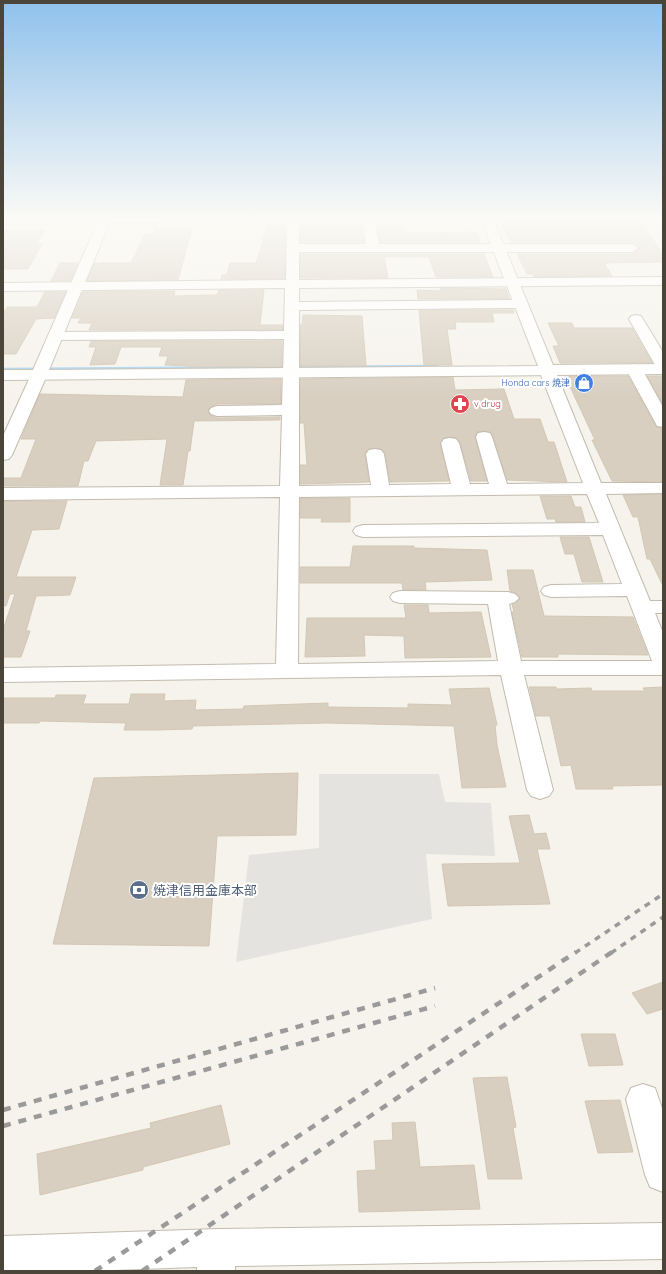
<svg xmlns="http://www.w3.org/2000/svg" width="666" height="1274" font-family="Quicksand,'Noto Sans JP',sans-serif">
<rect width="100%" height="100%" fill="#f6f3ec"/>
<path fill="#e5e3e0" d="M319,774H439L445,802L491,803L495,856L426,854L432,919L236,962L249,855L319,848Z"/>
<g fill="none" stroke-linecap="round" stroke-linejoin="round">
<path stroke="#a9d4f2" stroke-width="4.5" d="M3,370L437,367"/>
</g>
<g fill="#d8cfc1" stroke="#d3c7b4">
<path d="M566,219L640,221L663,254V262L604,263L612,276L534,277L533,274H527L517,254H632L639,248L632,242H511L501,223H504V222L566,221Z"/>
<path d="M376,223H403L404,232L406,233L477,232L480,242H380Z"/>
<path d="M268,224L285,225V279H221L222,275H227L230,263H256Z"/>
<path d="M300,224H361L364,242H300Z"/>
<path d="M155,229H192L178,280L87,281L94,263H131L145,234H153Z"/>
<path d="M3,230H45L37,244H42L28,269H3Z"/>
<path d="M300,254H484L493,277H436L429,257H384L388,278H300Z"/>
<path d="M60,263H78L70,281H51Z"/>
<path d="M440,288L506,289L509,299H418L417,290L441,291Z"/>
<path d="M219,290H264L260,325H283V330H89L92,323H78L81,318H72L83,292L175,291L174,296L217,295Z"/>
<path d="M45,292H66L54,318L36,319L16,354H3V314L7,307H37Z"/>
<path d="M419,310H513L514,313H492L494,322H455L456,329H447L452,365H424Z"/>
<path d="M303,315L362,316L366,366H300V325H302Z"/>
<path d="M548,323H572L574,328H632L652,363H560L553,346H559Z"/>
<path d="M91,341H282V367H188V366L165,365L168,356H159L162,347H121L115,364L90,365L96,347H89Z"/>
<path d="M565,376H628L656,427L663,428V482L612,481L592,440H595Z"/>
<path d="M647,376H663V404Z"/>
<path d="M453,377L455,390L504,389L514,419H540L548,442H554L567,482L507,480L493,436L490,432L484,431L477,432L475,437L487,481H471L460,443L456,438L450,437L443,438L440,443L449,481L390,482L385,453L381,449L375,448L368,449L365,454L369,482L300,484V465H307L304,423H300V379Z"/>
<path d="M281,379V404H217L211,407L208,410L210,415L217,418L280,417V420L194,421L190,451H188L183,485H160L167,439L96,441L88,461H84L78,486H3V478H21L36,439H21L40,394L183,397L186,380Z"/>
<path d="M663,494V586L650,559H647L638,517H633L623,495Z"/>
<path d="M540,496H571L575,507H581L585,522H556L555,519H547Z"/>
<path d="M300,498H350V522H321L322,518H300Z"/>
<path d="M3,501H67L59,529L32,530L16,577H76L70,595L36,596L26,631H30L21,657H3V630L15,594H10L6,606L3,605Z"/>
<path d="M560,537H589L603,582H582L574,554H565Z"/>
<path d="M353,546H414V548L487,550L492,580L425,582L426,590H403L402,583H300V567H350Z"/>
<path d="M507,570H533L544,616L633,617L648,655L558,654V657H522L512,612H514L512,604L520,598L516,593L510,591Z"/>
<path d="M404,605H428L429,613L481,612L491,657L405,658L404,636L364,635L365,656L305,657L307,618H406Z"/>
<path d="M529,687H556L557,689L591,688L592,691H645L643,688L663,687V785L612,786L613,789H576L571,765L561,766L550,716H536Z"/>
<path d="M489,688L497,725H495L497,745L506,787L462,788L454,726L328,723L193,726L192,729L157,730H124L126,723L40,721L39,723H3V698H55L56,695H86L83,704H129L131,694H165L164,701L196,700L195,710L243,709L244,706L328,703V707L408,708V704L452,705L449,689Z"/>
<path d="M298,773L296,835L217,836L209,946L53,944L94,778Z"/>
<path d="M529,815L534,834L546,833L550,849H537L550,904L448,906L442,864L520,863L509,816Z"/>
<path d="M663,982V1009L647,1014L632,993Z"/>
<path d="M581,1034H615L623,1065L589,1066Z"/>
<path d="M507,1077L516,1127L513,1128L522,1179H488L473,1078Z"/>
<path d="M620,1100L633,1152L598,1153L585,1101Z"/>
<path d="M221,1105L230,1144L143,1167V1170L40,1195L37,1154L151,1128L150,1123Z"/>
<path d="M415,1122L420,1167L474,1165L480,1209L359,1212L357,1171L376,1170L374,1141L393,1140L392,1123Z"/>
</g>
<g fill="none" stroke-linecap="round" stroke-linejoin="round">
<defs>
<g id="minor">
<path d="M3,219H276L270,222L3,224Z"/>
<path d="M287,219H299V244H366L362,219H374L379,244H632L638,248L632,252H299V280L663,277V285L299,288V302L521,300L526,301L528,304L526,307L521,308L299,310V486L371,485L366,454L369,450L375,449L381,450L384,454L389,485L451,484L441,443L444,439L450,438L456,439L459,443L470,484H489L476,437L478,433L484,432L490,433L492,437L507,484L583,483L539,370L542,367H552L555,370L601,483H663V493L606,494L650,601H663V613H655L663,633V675H524L553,790L549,796L540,799L531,796L527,790L501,675L3,682V668L276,664L280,497L3,500V488L280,486L282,415L217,416L211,414L209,411L211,408L217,406L282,405L284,339L56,340L51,339L49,336L51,333L56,332L284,331L285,288L3,291V283L286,280ZM587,494L599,523L363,525L356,527L353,531L356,535L363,537L603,535L622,584L551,585L544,587L541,591L544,595L551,597L627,596L652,661H521L509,604L515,602L519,598L515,594L508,592L400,591L393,593L390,597L393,601L400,603L488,604L498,661L298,664L299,497Z"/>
<path d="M636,315L641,316L663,352V370L658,368L655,365L629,319L631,316Z"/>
<path d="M634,364L639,366L642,369L663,407V427L657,426L655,422L626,369L629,366Z"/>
<path d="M39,370L44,372L47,375L12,455L9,459L3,460V436L31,375L34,372Z"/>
<path d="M643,1084L655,1088L663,1111V1192L650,1187L645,1175L626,1099L631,1088Z"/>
<path d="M663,1223V1259L235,1266V1271H197V1267L87,1271H3V1236L218,1229Z"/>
</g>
<path id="tertiary" d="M99,219H111L49,370L538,366L481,219H493L553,365L663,364V374L3,380V370H33Z"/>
</defs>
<use href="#minor" stroke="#c2bbae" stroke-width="2"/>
<use href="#tertiary" stroke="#c2bbae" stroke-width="2"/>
<use href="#minor" fill="#fff" fill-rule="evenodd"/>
<use href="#tertiary" fill="#fff" fill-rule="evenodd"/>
<g stroke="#9a9a9a" stroke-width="3.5" stroke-dasharray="6 6" stroke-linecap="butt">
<path d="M575,953L663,894"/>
<path d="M611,953L663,917"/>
</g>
<g stroke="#9a9a9a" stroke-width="4.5" stroke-dasharray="8 8" stroke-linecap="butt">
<path d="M3,1110L435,988"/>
<path d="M3,1126L435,1006"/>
<path d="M95,1271L576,952"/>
<path d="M142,1271L612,952"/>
</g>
</g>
<linearGradient id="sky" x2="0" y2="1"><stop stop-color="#8fc1ec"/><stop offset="0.55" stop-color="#fbfaf6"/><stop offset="1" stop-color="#fbfaf6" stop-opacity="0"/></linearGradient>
<rect width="666" height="397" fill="url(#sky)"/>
<defs>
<symbol id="shop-disc" viewBox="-11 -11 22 22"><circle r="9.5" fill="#3f7fe0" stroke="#fff"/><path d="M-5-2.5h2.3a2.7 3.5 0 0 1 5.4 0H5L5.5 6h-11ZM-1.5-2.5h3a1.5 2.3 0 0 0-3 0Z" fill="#fff"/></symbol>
<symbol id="pharmacy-disc" viewBox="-11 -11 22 22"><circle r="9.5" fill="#e0444e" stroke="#fff"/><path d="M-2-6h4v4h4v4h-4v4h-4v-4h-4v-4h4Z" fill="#fff"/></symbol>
<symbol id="bank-disc" viewBox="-11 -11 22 22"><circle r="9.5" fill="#5c6f8a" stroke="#fff"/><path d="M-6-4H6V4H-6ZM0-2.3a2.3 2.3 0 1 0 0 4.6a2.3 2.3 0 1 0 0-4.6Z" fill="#fff"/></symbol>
</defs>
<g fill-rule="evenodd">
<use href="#shop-disc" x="573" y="372" width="22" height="22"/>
<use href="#pharmacy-disc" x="449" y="393" width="22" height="22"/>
<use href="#bank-disc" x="128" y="879" width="22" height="22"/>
</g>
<g text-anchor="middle" stroke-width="4" stroke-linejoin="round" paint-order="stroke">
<g font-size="9" fill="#366cbe" stroke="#fff" text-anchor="end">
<text x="570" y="386">Honda cars 焼津</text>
</g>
<g font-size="9" fill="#be3a42" stroke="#fff" text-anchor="start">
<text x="474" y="407">v drug</text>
</g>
<g font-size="13" fill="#4e5e75" stroke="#fff" text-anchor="start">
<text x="153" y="895">焼津信用金庫本部</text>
</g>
</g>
<rect width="666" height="1274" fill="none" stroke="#4b4439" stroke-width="8"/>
</svg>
